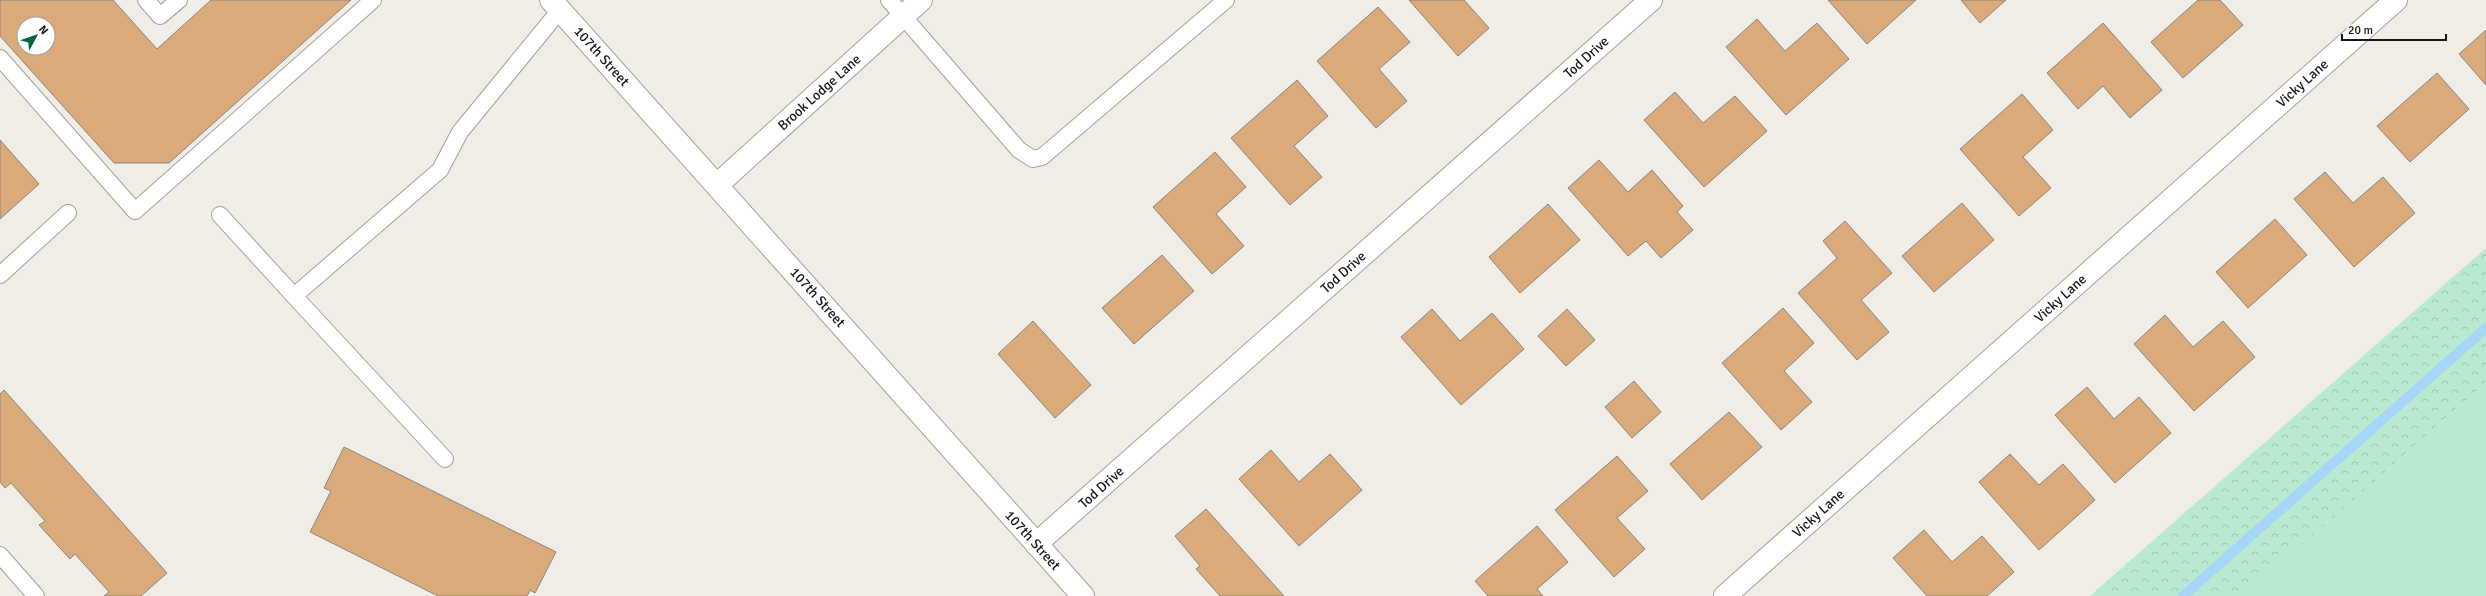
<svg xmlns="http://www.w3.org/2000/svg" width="2486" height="596" font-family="Signika,sans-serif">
<defs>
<pattern id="forest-crowns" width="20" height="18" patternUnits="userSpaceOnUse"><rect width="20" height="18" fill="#b9e9d0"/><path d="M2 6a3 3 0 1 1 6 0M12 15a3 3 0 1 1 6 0" fill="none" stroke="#9ec7b2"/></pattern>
</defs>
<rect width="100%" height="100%" fill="#f0ede7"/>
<path fill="#b9e9d0" d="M2486,383V596H2244Z"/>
<path fill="url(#forest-crowns)" d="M2486,248V383L2244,596H2090Z"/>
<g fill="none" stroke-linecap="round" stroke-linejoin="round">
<path stroke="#a6d6f7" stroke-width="10" d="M2183,596L2486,328"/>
</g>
<g fill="#daaa7a" stroke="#898480" fill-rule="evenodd">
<path d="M0,0H113L157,49L211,0H351L169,163H114L0,36ZM24,24H48V48H24Z"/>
<path d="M1409,0H1464L1489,28L1458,56Z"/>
<path d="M1828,0H1916L1867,44Z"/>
<path d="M1961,0H2006L1980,23Z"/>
<path d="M2198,0H2220L2243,25L2183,78L2151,42Z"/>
<path d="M1378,7L1410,42L1379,69L1407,101L1376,128L1317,61Z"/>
<path d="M1757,19L1785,51L1817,23L1849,59L1786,115L1726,47Z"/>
<path d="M2103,23L2162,90L2130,118L2103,86L2078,109L2047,73Z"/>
<path d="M2486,30V85L2459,54Z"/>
<path d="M2437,73L2469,109L2410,162L2377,126Z"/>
<path d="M1297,80L1328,116L1294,146L1322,177L1290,205L1231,138Z"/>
<path d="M1675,92L1703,123L1735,96L1767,131L1704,187L1644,120Z"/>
<path d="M2022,94L2053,130L2023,157L2051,188L2019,216L1960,149Z"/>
<path d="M0,140L39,184L0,219Z"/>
<path d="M1215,152L1246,187L1216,214L1244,246L1212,274L1153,207Z"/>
<path d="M1599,160L1628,192L1652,170L1683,206L1677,212L1693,230L1661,258L1646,241L1628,256L1568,188Z"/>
<path d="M2325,172L2353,203L2383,177L2415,213L2354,267L2294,199Z"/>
<path d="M1962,203L1994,240L1934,292L1902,256Z"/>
<path d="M1548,204L1580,240L1520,293L1489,257Z"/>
<path d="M2275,219L2307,255L2248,308L2216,272Z"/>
<path d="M1845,221L1892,273L1861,300L1889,332L1857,360L1798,293L1837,258L1823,241Z"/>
<path d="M1162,255L1194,291L1134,344L1102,308Z"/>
<path d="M1783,308L1814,343L1784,371L1812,402L1781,430L1722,363Z"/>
<path d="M1432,309L1460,341L1492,313L1524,349L1461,405L1401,337Z"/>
<path d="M1567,309L1595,340L1566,366L1538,336Z"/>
<path d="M2165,315L2193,347L2223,321L2255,357L2194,411L2134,344Z"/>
<path d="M1033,321L1091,385L1055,418L998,354Z"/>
<path d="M1634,381L1661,412L1632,438L1605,407Z"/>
<path d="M2087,387L2114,419L2139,397L2171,433L2115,483L2055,415Z"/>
<path d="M4,390L167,573L141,596H104L109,592L75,554L70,559L39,525L45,521L11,483L5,488L0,482V394Z"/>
<path d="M1729,412L1762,447L1702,500L1670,464Z"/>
<path d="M344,447L556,552L535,593L530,590L527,596H438L310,532L331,491L324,488Z"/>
<path d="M1271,450L1299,482L1330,454L1362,490L1299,546L1239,479Z"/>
<path d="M2010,454L2039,485L2063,464L2095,500L2039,550L1979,482Z"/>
<path d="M1617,456L1648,491L1617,518L1645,549L1614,577L1555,510Z"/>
<path d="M1206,509L1284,596H1220L1196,569L1200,566L1175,536Z"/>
<path d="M1537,526L1568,562L1537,589L1543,596H1488L1475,581Z"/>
<path d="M1924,530L1952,562L1982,536L2014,572L1987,596H1927L1893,558Z"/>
</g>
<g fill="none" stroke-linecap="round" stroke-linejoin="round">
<defs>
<g id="service">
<path d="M146,0L160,16L179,0"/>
<path d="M889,0L1019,150L1033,159L1042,157L1226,0"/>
<path d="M0,58L135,211L373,0"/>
<path d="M220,215L294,296"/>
<path d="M0,275L68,213"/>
<path d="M445,459L294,296L440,170L460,132L560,10"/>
<path d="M0,555L36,596"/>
</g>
<g id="minor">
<path d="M551,0L1083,596"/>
<path d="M717,185L921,0"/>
<path d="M1036,544L1651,0"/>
<path d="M1725,596L2396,0"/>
</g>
</defs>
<use href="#service" stroke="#a4a19c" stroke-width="18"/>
<use href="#minor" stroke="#a4a19c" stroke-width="24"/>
<use href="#service" stroke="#fff" stroke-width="16"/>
<use href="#minor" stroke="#fff" stroke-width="22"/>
</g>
<g text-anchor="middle" stroke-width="3" stroke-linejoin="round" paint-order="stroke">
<g font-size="14" fill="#171614" stroke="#fff">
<text transform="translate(602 56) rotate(48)" y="5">107th Street</text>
<text transform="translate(1586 57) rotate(-42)" y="5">Tod Drive</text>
<text transform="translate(2302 83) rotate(-42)" y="5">Vicky Lane</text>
<text transform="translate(819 92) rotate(-42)" y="5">Brook Lodge Lane</text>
<text transform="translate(1343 272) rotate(-42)" y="5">Tod Drive</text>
<text transform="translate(818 297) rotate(48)" y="5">107th Street</text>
<text transform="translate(2060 298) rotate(-42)" y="5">Vicky Lane</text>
<text transform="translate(1101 487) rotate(-42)" y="5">Tod Drive</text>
<text transform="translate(1818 513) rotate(-42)" y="5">Vicky Lane</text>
<text transform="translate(1033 540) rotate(48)" y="5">107th Street</text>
</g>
</g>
<g transform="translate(36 36) rotate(50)"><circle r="19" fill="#ffffff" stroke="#a2a2a1"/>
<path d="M0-3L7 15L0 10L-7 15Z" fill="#00673d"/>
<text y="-6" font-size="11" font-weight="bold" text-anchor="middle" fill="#171614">N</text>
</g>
<path d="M2342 34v6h104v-6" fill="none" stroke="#171614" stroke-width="2"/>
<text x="2348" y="34" font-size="12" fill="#171614" stroke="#ffffff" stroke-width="3" paint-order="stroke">20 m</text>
</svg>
